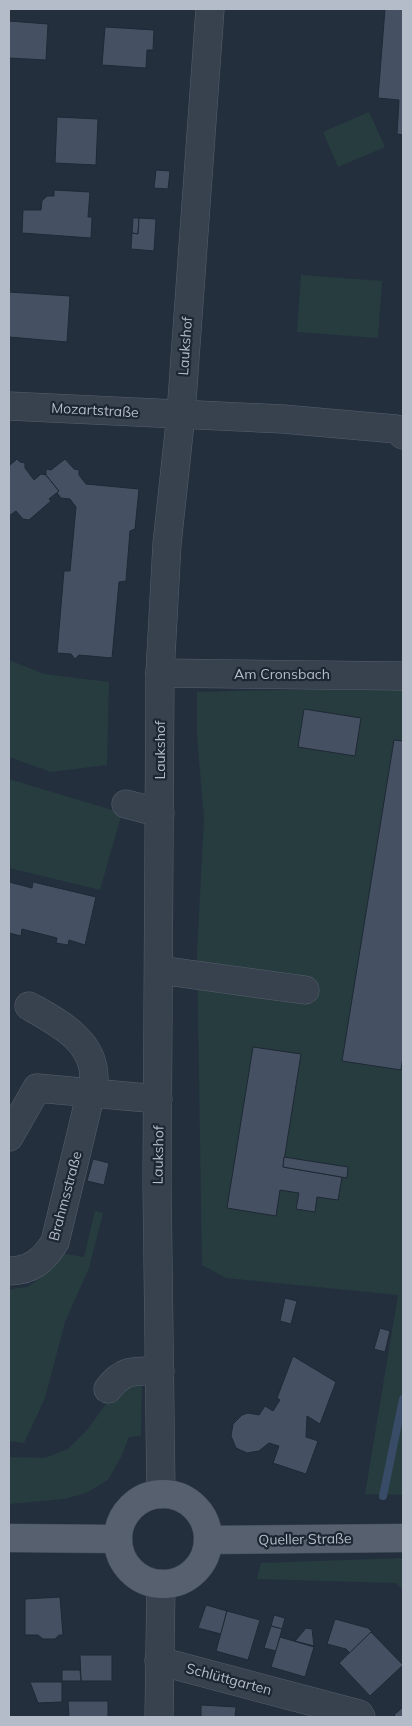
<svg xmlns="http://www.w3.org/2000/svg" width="412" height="1726" font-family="Mulish,sans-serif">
<rect width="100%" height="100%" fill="#242f3e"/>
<g fill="#263c3f">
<path d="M369,112L385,147L338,167L323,132Z"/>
<path d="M301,275L382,281L378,338L297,332Z"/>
<path d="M9,660L44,674L109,682L107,765L51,772L9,757Z"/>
<path d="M403,687V1495L365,1494L398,1295L226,1278L202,1265L197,953L204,819L197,735V692Z"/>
<path d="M9,779L122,813L100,890L9,868Z"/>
<path d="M95,1211L103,1213L89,1268L65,1322L45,1398L24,1443L9,1441V1291L11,1289L28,1287L47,1272L60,1253L84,1257Z"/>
<path d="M142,1378L141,1436L129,1437L121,1457L108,1480L86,1493L64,1499L9,1504V1457L45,1458L68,1449L88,1429L113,1394Z"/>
<path d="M403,1558V1590L396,1583L257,1579L261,1563Z"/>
</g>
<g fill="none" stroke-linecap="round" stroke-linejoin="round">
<path stroke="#394c67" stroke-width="8" d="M383,1496L403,1399"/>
</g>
<g fill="#455162" stroke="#1f2835">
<path d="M385,9H403V135L397,134L399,100L378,98Z"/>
<path d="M9,21L48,24L46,60L9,58Z"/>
<path d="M105,27L154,30L153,50H147L146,68L102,65Z"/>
<path d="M57,117L98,119L96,165L55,163Z"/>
<path d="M156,170L170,171L168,189L154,188Z"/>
<path d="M54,190L90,192L88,217H92L91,238L22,233L23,210H41L42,201L47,196H54Z"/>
<path d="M133,218H139L138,234L132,233Z"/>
<path d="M139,218L156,219L154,251L131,249L132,233L138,234Z"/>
<path d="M9,292L70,296L67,342L9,337Z"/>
<path d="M17,459L20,462L25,463V468L34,480L41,474L46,475L59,491L49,499L51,501L29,520L23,519L16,511L9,516V466Z"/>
<path d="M65,459L74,469L79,470V475L86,484L139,489L135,529L130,531L126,581L119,582L112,658L79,655L75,659L71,654L57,653L64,571H70L76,507L70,499L61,498L57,493L59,491L46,475V469L51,470Z"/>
<path d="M304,709L361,718L355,756L298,747Z"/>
<path d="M394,740L403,741V1057L401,1070L342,1061Z"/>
<path d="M9,882L32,888L33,882L96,897L85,945L69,940L68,945L56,943L57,938L22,929L21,936L9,933Z"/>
<path d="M253,1047L301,1054L283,1167L342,1177L338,1200L317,1197L315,1212L296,1209L299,1193L280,1190L276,1216L227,1208Z"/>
<path d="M284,1157L348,1167L347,1178L283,1167Z"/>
<path d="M93,1159L109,1163L104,1185L87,1181Z"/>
<path d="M285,1298L297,1301L291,1324L280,1321Z"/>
<path d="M380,1328L390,1331L385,1352L374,1349Z"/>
<path d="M293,1356L336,1382L320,1424L307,1416L306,1437L318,1441L306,1474L273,1463L279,1446L269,1443L259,1451L247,1453L236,1448L231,1436L233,1424L242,1415L248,1413L259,1415L265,1406L273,1411L280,1400L277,1398Z"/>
<path d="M60,1597L63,1635H59L55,1639H43L38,1635H25V1599Z"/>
<path d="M206,1605L227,1611L221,1634L198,1628Z"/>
<path d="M227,1611L260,1620L248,1660L216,1651Z"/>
<path d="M274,1615L285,1618L282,1629L271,1626Z"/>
<path d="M335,1619L368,1628L372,1632L350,1653L346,1649L327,1644Z"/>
<path d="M271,1626L282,1629L276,1651L264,1648Z"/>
<path d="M306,1628L312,1629L314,1646L295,1641Z"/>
<path d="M371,1632L403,1665L370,1696L339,1663Z"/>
<path d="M280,1637L314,1647L305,1677L271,1667Z"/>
<path d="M80,1655H112V1681H81Z"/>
<path d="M62,1670H80L81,1681H62Z"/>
<path d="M30,1682H62V1702L38,1703Z"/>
<path d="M68,1701H108V1717H69Z"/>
<path d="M201,1705L236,1707L235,1717H201Z"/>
<path d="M403,1707V1717H396L394,1715Z"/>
</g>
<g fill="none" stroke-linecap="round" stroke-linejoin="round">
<defs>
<g id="minor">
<path d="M9,406L283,419L396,429L403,435"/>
<path d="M160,673L403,676"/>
<path d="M126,804L160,813"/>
<path d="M159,970L305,990"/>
<path d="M9,1137L37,1088L158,1099"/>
<path d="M9,1271C31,1271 44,1260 55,1242L94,1080C95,1041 59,1023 29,1006"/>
<path d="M108,1389C124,1368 136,1371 160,1371"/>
<path d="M161,1494L157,1183L160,673L167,544L181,414L210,9"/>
<path d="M159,1661L359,1714L361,1717"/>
<path d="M159,1717L161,1584"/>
</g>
<g id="major">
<circle cx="163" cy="1539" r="45"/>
<path d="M9,1538L118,1539"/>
<path d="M208,1540L403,1538"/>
</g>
</defs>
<use href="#minor" stroke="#565f6c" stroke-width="29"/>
<use href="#major" stroke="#414a57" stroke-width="29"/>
<use href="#minor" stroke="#38414e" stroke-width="28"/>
<use href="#major" stroke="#56606e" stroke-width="28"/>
</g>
<g text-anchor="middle" stroke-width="4.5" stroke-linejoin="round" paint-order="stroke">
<g font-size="14" fill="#b4bcc9" stroke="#1d2633">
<text transform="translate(185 346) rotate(-86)" y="5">Laukshof</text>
<text transform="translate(95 410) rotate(3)" y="5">Mozartstraße</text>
<text x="282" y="679">Am Cronsbach</text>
<text transform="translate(160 750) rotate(-90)" y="5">Laukshof</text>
<text transform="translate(158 1155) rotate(-89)" y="5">Laukshof</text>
<text transform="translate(65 1196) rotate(-75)" y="5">Brahmsstraße</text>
<text transform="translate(305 1539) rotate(-1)" y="5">Queller Straße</text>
<text transform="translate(229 1679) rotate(15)" y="5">Schlüttgarten</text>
</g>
</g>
<rect width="412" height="1726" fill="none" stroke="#b4bcc9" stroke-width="20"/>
</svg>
